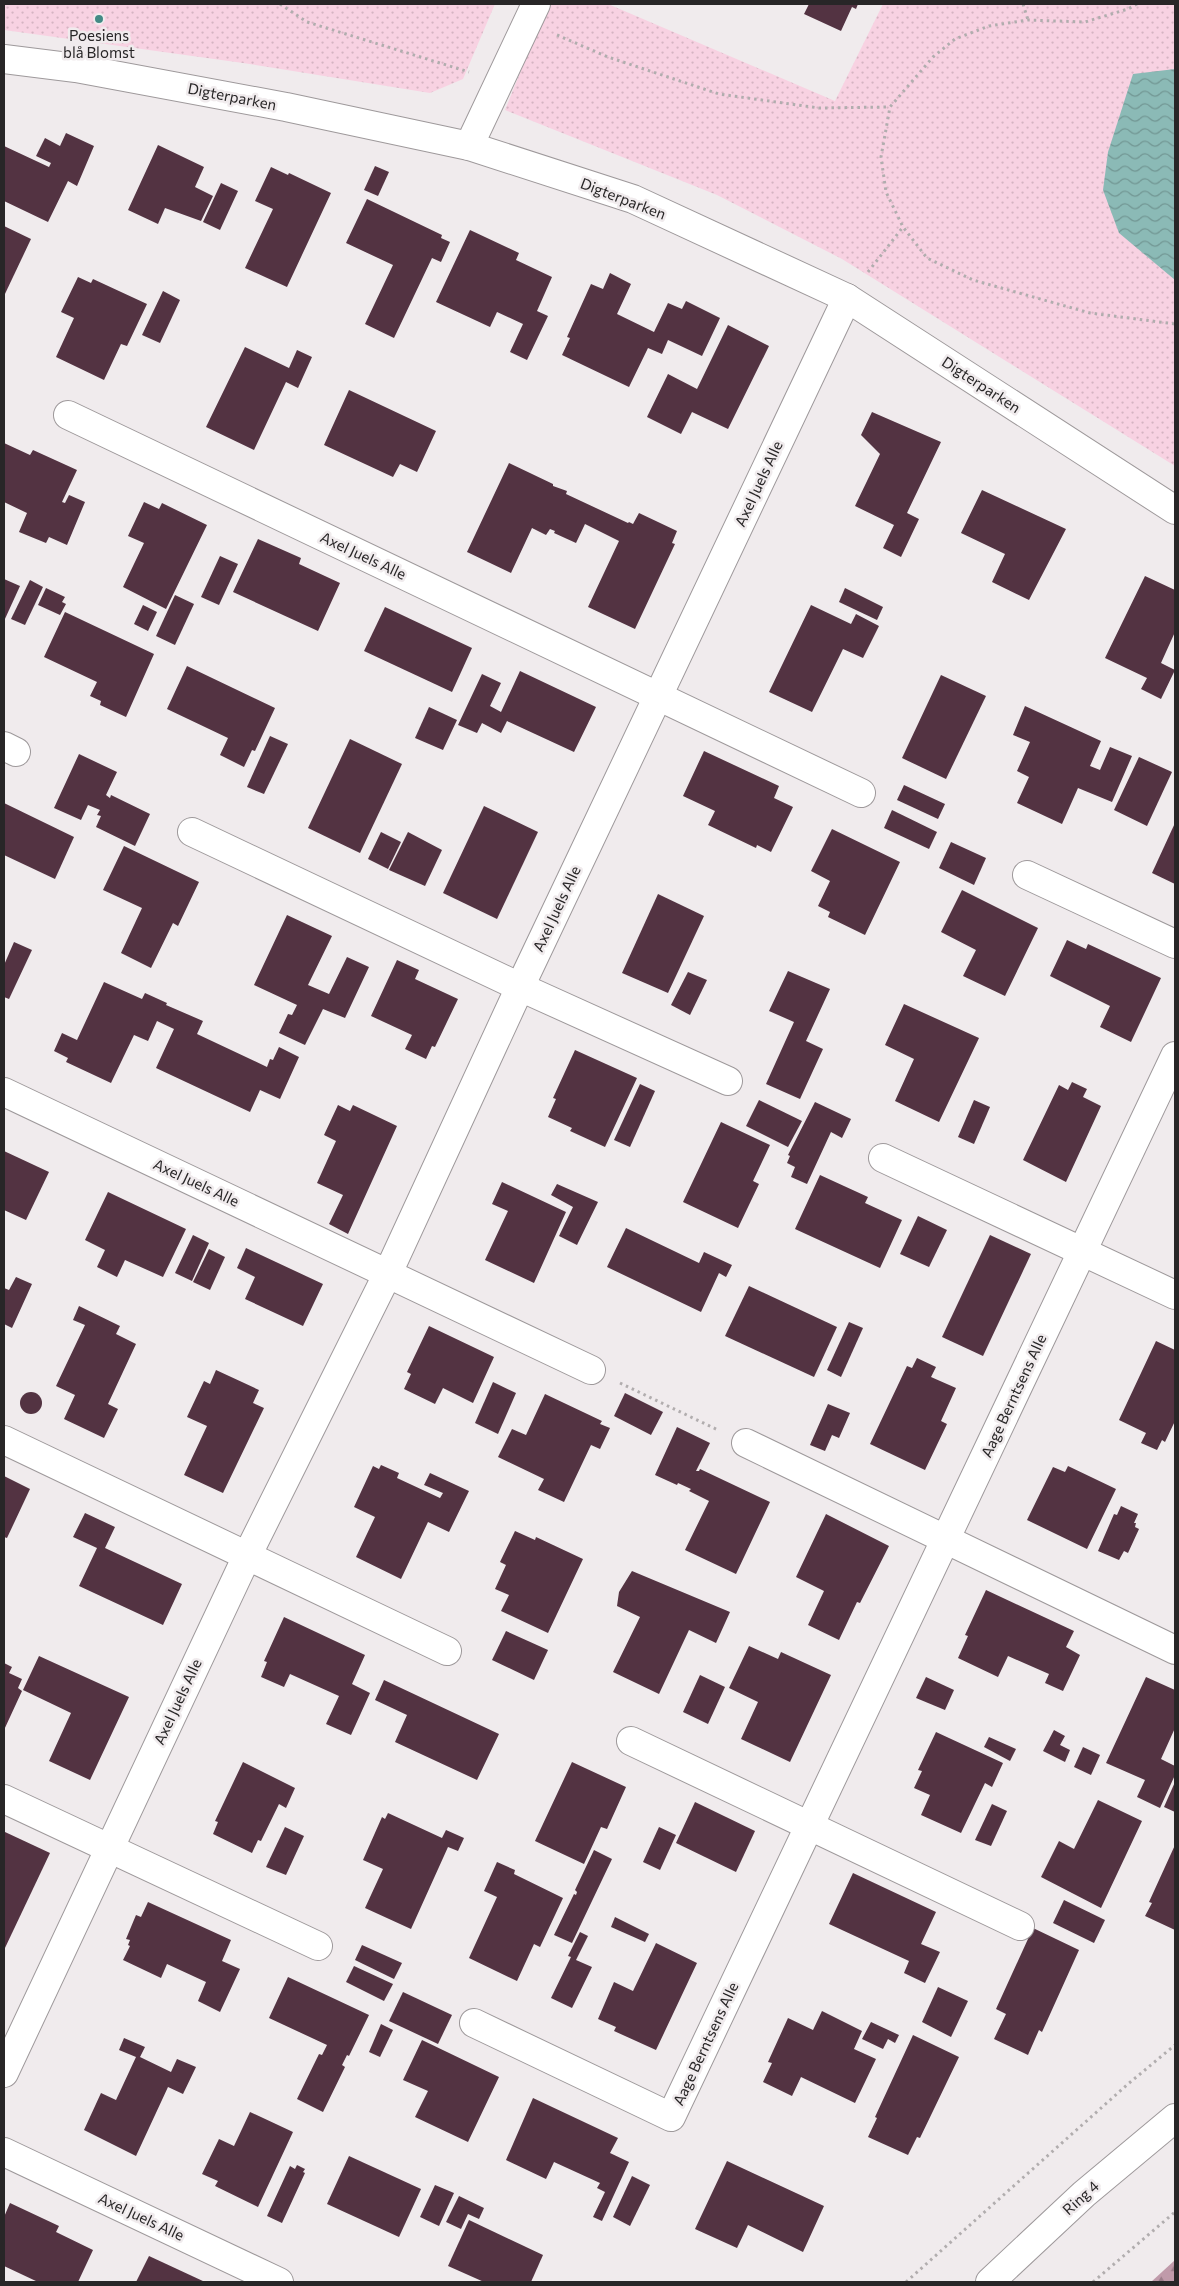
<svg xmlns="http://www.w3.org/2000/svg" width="1179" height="2286" font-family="Commissioner,sans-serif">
<defs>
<pattern id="green-dots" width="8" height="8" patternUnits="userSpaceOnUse" patternTransform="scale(1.25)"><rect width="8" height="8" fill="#f8d2e2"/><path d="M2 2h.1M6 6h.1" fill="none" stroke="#d5b4c2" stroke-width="1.8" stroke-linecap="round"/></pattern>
<pattern id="forest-firs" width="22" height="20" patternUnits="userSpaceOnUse" patternTransform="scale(1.25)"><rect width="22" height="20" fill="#c09aaa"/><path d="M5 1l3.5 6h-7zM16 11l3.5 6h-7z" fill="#9c7d8a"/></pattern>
<pattern id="water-waves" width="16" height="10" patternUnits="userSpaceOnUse" patternTransform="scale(1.25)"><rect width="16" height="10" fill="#8bbab6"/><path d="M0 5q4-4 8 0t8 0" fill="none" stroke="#729794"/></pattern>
</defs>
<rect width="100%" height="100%" fill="#f0ebed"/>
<g fill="url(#green-dots)">
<path d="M4,4H495L463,79L430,93L243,63L4,30Z"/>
<path d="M548,4H608L835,101L883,4H1175V466L842,259L717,195L505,110Z"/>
</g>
<path fill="url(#forest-firs)" d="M1175,2260V2282H1151Z"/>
<path fill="url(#water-waves)" d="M1175,69V280L1119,233L1103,190L1108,152L1133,74Z"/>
<g fill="#533342">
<path d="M809,4H858L856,9L852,7L841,31L804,14Z"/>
<path d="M66,133L94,146L77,186L68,181L48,222L4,201V146L49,167L51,163L36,156L45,138L60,146Z"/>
<path d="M158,145L204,167L195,187L213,196L201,221L165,208L158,224L128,210Z"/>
<path d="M375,166L389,172L378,196L364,190Z"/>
<path d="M271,167L288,175L289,173L331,193L287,287L245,268L273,209L255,201Z"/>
<path d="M221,183L238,191L220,230L203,222Z"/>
<path d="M367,199L442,235L441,238L450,242L441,262L432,258L394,338L365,324L393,265L346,243Z"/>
<path d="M4,226L31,239L4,296Z"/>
<path d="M470,230L519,253L516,260L552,277L537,311L548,316L527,360L510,352L523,324L497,312L490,327L436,302Z"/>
<path d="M610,273L631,284L617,314L654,332L668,303L682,309L686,301L720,318L702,356L668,340L662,354L648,348L629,387L562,355L570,338L567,337L591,284L603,289Z"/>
<path d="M78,277L91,283L93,279L147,304L127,346L121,344L104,380L56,357L74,318L61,312Z"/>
<path d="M163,291L180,300L160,343L142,335Z"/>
<path d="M728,325L769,346L728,429L692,412L681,434L647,417L668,374L697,389Z"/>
<path d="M245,347L289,368L297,350L312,357L298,388L286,382L254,450L206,427Z"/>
<path d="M349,390L436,431L417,472L400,464L393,477L324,445Z"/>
<path d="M872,412L941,442L907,513L919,519L901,557L883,548L894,525L855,506L880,454L861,435Z"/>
<path d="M4,443L30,455L33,450L77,470L62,502L65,503L69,495L85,502L67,545L49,537L46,543L19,532L27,513L4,502Z"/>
<path d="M509,463L553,484V486L567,491L566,494L628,523L629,522L633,524L639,513L677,531L672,543L675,544L635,629L588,607L619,541L585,524L576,543L554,533L555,531L550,529L546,535L532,528L511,573L467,552Z"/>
<path d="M982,490L1066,529L1029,600L992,582L1005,554L961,533Z"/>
<path d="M144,502L159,509L162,503L207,525L166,609L123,587L144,543L128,536Z"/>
<path d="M258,539L301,558L299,564L340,583L318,631L233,592Z"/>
<path d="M220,556L238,564L219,605L201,597Z"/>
<path d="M1145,576L1175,590V632L1161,663L1175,670L1161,699L1141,689L1147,678L1105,658Z"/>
<path d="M4,579L20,586L4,621Z"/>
<path d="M30,580L43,587L25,625L11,619Z"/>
<path d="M46,588L65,597L62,602L66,604L60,615L38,605Z"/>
<path d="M845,588L883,607L877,620L839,602Z"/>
<path d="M175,595L194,604L175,645L156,636Z"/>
<path d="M143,605L157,612L148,631L134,624Z"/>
<path d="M811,605L851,624L856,614L879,626L863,658L843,649L812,712L769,692Z"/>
<path d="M385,607L472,648L452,692L364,651Z"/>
<path d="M65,612L154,654L126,717L100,705L101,701L90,696L97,682L44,657Z"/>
<path d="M187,666L275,708L255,751L252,750L244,767L220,755L228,738L167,709Z"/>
<path d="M520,671L596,707L574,752L507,721L501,733L482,723L477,733L458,725L482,674L501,683L490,706L501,712Z"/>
<path d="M941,675L986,696L946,779L902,758Z"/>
<path d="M1025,706L1101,741L1090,766L1100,770L1110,747L1132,756L1112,802L1078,788L1062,824L1017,803L1029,777L1017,771L1030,742L1013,735Z"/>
<path d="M429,707L457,720L443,750L415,738Z"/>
<path d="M270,736L288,744L264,794L247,787Z"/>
<path d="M350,739L402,764L360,853L308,828Z"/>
<path d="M704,751L779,786L774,798L793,807L771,852L757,845L756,848L708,825L715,811L683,796Z"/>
<path d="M79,754L117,772L106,795L110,798L111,795L150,814L135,846L96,827L101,816L97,815L100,810L88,805L81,820L54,808Z"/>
<path d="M1139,757L1172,772L1147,826L1114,810Z"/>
<path d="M904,785L945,804L938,819L897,800Z"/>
<path d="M4,803L74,837L55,879L4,855Z"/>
<path d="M484,806L538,832L497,919L443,893Z"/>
<path d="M892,810L937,832L929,849L884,828Z"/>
<path d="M1175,823V884L1152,873Z"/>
<path d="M832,829L900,862L865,935L828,917L830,912L818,906L830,881L811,871Z"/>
<path d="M381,832L401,842L388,869L368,859Z"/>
<path d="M408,832L442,850L425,886L389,870Z"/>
<path d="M951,842L986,858L974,885L939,868Z"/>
<path d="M124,846L199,882L178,926L173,923L151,968L121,953L142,908L103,890Z"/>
<path d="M962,890L1038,928L1005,996L963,976L976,950L941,932Z"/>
<path d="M658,894L704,916L668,993L622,973Z"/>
<path d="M287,915L332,936L308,985L329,994L347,957L369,967L345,1018L323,1009L305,1045L279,1033L288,1014L292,1015L297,1005L254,985Z"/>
<path d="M1067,940L1086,949L1088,944L1161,978L1131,1042L1100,1027L1110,1006L1050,976Z"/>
<path d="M14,942L32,950L9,999L4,997V965Z"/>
<path d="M397,960L419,970L415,979L458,999L435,1047L432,1046L426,1059L405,1049L412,1035L371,1016Z"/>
<path d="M788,971L830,989L806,1041L823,1049L800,1099L766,1084L794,1022L769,1011Z"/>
<path d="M688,972L707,980L690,1015L671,1005Z"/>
<path d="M104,982L142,999L145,993L167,1003L166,1005L203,1021L197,1034L267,1067L270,1059L273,1060L279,1047L299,1057L280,1099L260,1090L250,1112L156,1068L174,1029L157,1021L148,1041L134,1035L111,1083L66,1062L68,1058L54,1051L62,1033L77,1040Z"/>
<path d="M904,1004L979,1038L939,1122L895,1101L914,1059L885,1045Z"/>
<path d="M575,1050L637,1078L605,1147L570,1131L572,1128L548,1117L556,1099L553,1098Z"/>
<path d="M1072,1082L1087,1089L1083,1097L1101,1106L1066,1182L1023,1160L1059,1085L1068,1090Z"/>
<path d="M640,1084L655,1091L630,1147L614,1140Z"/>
<path d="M759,1100L802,1121L788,1147L746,1126Z"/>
<path d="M974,1100L990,1107L974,1144L958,1137Z"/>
<path d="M815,1102L851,1119L842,1138L831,1132L807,1184L791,1177L795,1167L787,1163L790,1156L788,1155Z"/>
<path d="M338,1105L350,1111L353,1105L397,1126L348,1234L329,1224L343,1195L317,1183L336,1141L324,1135Z"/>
<path d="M721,1122L770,1145L753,1181L759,1184L738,1228L683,1202Z"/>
<path d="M4,1151L49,1172L26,1220L4,1210Z"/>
<path d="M820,1175L868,1197L865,1203L902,1220L880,1268L795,1229Z"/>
<path d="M502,1182L566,1212L534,1283L485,1260L508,1211L492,1204Z"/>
<path d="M557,1184L598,1202L577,1245L559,1236L573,1207L551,1195Z"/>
<path d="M108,1192L186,1229L163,1277L125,1260L117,1277L97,1267L105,1250L85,1240Z"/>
<path d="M918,1216L947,1230L929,1267L900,1254Z"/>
<path d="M626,1228L699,1263L704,1252L732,1265L726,1277L719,1273L701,1312L607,1267Z"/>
<path d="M193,1235L209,1243L192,1281L175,1273Z"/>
<path d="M990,1235L1031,1254L983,1356L942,1337Z"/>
<path d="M246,1248L323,1284L303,1326L245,1299L255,1277L237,1268Z"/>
<path d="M209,1249L225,1257L210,1290L193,1282Z"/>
<path d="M16,1277L32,1284L12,1328L4,1324V1288L9,1290Z"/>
<path d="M749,1286L837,1327L814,1377L725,1336Z"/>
<path d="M79,1306L120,1326L116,1334L136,1344L108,1404L118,1409L104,1438L64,1419L75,1395L56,1386L85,1325L73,1320Z"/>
<path d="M849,1322L863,1328L841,1377L827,1370Z"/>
<path d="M429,1326L494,1357L473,1403L443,1388L435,1404L404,1389L411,1374L407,1372Z"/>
<path d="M1156,1341L1175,1350V1421L1165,1442L1162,1440L1157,1450L1141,1443L1146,1433L1119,1420Z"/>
<path d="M917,1358L936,1367L931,1377L956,1388L941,1421L947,1424L925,1470L870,1444L907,1366L912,1368Z"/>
<path d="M216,1370L259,1390L253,1403L264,1408L223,1493L184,1475L207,1426L187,1417L204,1381L210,1384Z"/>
<path d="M493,1382L516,1393L498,1434L475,1423Z"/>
<circle cx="31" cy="1403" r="11"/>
<path d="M625,1393L663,1412L651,1435L614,1416Z"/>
<path d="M545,1394L602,1421L600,1424L610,1428L600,1449L591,1445L564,1502L538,1490L544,1479L498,1457L512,1429L526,1435Z"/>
<path d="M828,1404L850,1413L839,1438L832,1435L825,1451L810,1445Z"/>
<path d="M677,1427L710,1443L696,1471H699L700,1469L770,1502L736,1574L685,1550L709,1501L689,1491L691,1489L678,1483L677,1485L655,1475Z"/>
<path d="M381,1465L399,1473L397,1478L440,1498L443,1493L424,1485L430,1473L469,1491L449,1532L428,1522L401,1579L356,1557L375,1517L354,1507L373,1466L379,1469Z"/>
<path d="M1068,1466L1116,1489L1087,1549L1027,1520L1053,1467L1065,1472Z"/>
<path d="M4,1476L30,1489L7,1538L4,1537Z"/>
<path d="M1121,1506L1138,1514L1134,1523H1136L1135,1527L1139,1529L1128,1553L1124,1551L1119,1560L1098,1551L1114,1514L1117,1515Z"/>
<path d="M85,1513L115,1527L105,1548L182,1584L163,1625L79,1586L97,1548L73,1537Z"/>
<path d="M826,1514L889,1546L860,1603L857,1602L839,1640L808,1625L824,1591L796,1577Z"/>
<path d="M515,1531L535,1540L536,1537L583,1559L548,1633L501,1611L509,1595L495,1589L506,1565L500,1562Z"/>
<path d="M632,1571L730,1612L716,1643L689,1630L659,1694L613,1672L640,1617L617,1606L619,1592Z"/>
<path d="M986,1590L1074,1631L1066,1647L1080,1655L1063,1691L1045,1683L1049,1674L1008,1656L998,1677L958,1658L968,1636L965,1635Z"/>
<path d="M284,1617L365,1655L352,1684L370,1693L351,1735L326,1724L339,1696L290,1674L284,1687L261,1677L267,1662L264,1661Z"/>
<path d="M506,1631L548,1650L534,1680L492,1660Z"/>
<path d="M749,1646L778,1659L781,1652L831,1675L790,1762L741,1739L758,1702L729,1688Z"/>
<path d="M39,1656L129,1697L90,1780L49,1761L71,1713L23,1690Z"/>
<path d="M4,1663L12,1667L9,1673L22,1679L18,1688L22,1691L4,1730Z"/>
<path d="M700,1675L725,1687L708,1724L683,1712Z"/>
<path d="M926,1677L954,1690L945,1710L916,1698Z"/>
<path d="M1146,1677L1175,1690V1728L1161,1759L1175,1766V1775L1160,1808L1137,1797L1145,1780L1106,1763Z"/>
<path d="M384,1680L499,1734L477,1780L395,1742L407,1715L375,1700Z"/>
<path d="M1054,1730L1065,1736L1060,1745L1070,1750L1065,1762L1043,1751Z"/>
<path d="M936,1732L1003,1763L992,1787L985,1783L961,1833L921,1815L930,1795L914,1788L922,1771L918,1770Z"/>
<path d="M989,1737L1016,1749L1010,1761L984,1747Z"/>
<path d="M1083,1747L1100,1755L1091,1775L1074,1767Z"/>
<path d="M243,1762L295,1788L286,1808L279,1804L261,1841L258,1840L252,1853L213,1834L218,1822L215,1821Z"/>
<path d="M572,1762L626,1787L607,1829L601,1827L584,1864L535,1841Z"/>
<path d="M1175,1782V1812L1164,1807Z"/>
<path d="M1098,1800L1142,1821L1101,1908L1041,1877L1059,1841L1074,1849Z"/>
<path d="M695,1802L755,1831L736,1872L676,1843Z"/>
<path d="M992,1804L1007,1811L991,1846L975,1840Z"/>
<path d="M388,1813L442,1838L446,1830L464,1838L458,1851L448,1847L411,1929L365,1908L383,1869L363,1860L382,1817L385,1819Z"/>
<path d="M285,1827L304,1836L286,1875L266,1867Z"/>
<path d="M659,1827L676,1835L660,1870L643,1862Z"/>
<path d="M5,1832L50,1853L4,1950V1834Z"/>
<path d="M1175,1845V1930L1145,1916L1152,1903L1149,1902Z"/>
<path d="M594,1850L612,1859L572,1943L554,1935L574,1894L576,1895L577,1892L575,1890Z"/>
<path d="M497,1862L515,1870L514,1874L563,1898L540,1947L534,1944L517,1981L469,1958L497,1897L484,1891Z"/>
<path d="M853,1873L936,1912L921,1944L940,1952L925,1983L904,1973L909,1961L829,1924Z"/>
<path d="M1064,1900L1105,1920L1094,1943L1053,1923Z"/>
<path d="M148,1902L231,1940L222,1961L240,1969L220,2012L198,2001L206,1982L167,1964L161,1978L123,1960L130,1946L128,1945L130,1940L126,1939L136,1915L141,1917Z"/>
<path d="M615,1917L649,1934L645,1942L611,1927Z"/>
<path d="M1033,1928L1079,1950L1042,2032L1039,2030L1028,2055L994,2039L1006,2014L996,2009Z"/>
<path d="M580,1932L588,1936L576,1960L592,1967L572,2008L551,1998L571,1957L568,1956Z"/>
<path d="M656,1943L697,1963L656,2050L614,2031L616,2027L598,2019L614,1982L633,1991Z"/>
<path d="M362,1945L402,1963L394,1979L355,1960Z"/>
<path d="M354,1966L393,1984L384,2001L346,1982Z"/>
<path d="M288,1977L369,2015L349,2056L347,2055L342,2065L345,2067L323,2112L297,2099L319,2054L322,2055L327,2045L269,2018Z"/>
<path d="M938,1987L968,2001L951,2037L922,2022Z"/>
<path d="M403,1992L452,2015L438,2044L389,2021Z"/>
<path d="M822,2011L862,2031L854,2049L876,2059L855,2103L801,2077L792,2096L763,2082L772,2063L768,2062L788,2018L813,2030Z"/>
<path d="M871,2022L899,2035L895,2043L888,2039L883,2049L862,2039Z"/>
<path d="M381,2024L393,2030L380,2057L369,2052Z"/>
<path d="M913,2035L959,2057L920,2138L917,2137L908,2155L868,2137L877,2118L875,2117Z"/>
<path d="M124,2038L145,2047L140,2057L171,2072L177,2059L196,2067L183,2094L168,2087L136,2156L84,2130L101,2093L116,2100L136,2057L119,2050Z"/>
<path d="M422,2040L499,2077L468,2142L415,2117L428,2091L403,2080Z"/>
<path d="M533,2098L618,2138L610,2153L629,2162L602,2221L593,2217L605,2192L597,2188L600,2183L554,2162L546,2179L506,2160Z"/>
<path d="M250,2112L293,2132L258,2207L215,2186L218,2181L202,2174L219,2139L234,2146Z"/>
<path d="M349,2156L421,2189L399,2237L327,2204Z"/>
<path d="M727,2161L824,2206L803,2252L748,2225L737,2248L695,2229Z"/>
<path d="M297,2165L305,2169L303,2172L305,2173L282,2223L267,2216L290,2166L295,2169Z"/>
<path d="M632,2176L650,2185L630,2226L613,2217Z"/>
<path d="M435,2185L454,2193L439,2226L420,2217Z"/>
<path d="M459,2196L484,2208L479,2219L468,2214L461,2229L446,2222Z"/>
<path d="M10,2203L59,2226L56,2232L93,2250L78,2282H38L4,2266V2217Z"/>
<path d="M469,2220L543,2255L531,2282H484L448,2266Z"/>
<path d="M149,2256L205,2282H136Z"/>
</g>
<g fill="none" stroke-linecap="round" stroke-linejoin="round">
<defs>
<g id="minor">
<path d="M4,59L76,68L286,107L469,146L633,199L847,298L1175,510"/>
<path d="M469,146L536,4"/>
<path d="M68,415L861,793"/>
<path d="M4,746L16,752"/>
<path d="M192,832L520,987L728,1081"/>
<path d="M1027,875L1175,944"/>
<path d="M4,1092L591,1370"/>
<path d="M883,1158L1175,1295"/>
<path d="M4,1440L447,1651"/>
<path d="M746,1443L1175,1650"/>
<path d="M631,1741L1020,1926"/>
<path d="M4,1799L318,1946"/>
<path d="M474,2023L671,2117L1175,1056"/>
<path d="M4,2073L247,1556L388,1273L520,987L847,298"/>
<path d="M4,2152L279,2282"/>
</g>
<path id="primary" d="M990,2282L1084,2194L1175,2118"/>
</defs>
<use href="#minor" stroke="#9e999b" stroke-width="30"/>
<use href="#primary" stroke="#9e999b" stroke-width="30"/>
<g stroke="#b1adae" stroke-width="3" stroke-dasharray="2.5 4" stroke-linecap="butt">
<path d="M280,4L307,22L469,72"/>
<path d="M1023,4L1028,20"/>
<path d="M1137,4L1128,9L1085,22L1028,20L989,26L955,39L933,57L890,107L881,157L886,192L903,227L927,258L973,280L1090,313L1175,324"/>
<path d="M557,35L608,57L719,94L819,108L890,107"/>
<path d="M868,272L903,227"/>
<path d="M620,1383L718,1430"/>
<path d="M906,2282L1128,2084L1175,2045"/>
<path d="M1093,2282L1175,2212"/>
</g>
<use href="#minor" stroke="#fff" stroke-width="28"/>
<use href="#primary" stroke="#fff" stroke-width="28"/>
</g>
<circle fill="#438a85" stroke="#f0ebed" stroke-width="2" cx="99" cy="19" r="5"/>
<g text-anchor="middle" stroke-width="5" stroke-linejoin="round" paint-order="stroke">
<g font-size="15" fill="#282627" stroke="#f0ebed">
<text x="99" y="41">Poesiens<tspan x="99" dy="17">blå Blomst</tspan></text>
</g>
<g font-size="15" fill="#282627" stroke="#f0ebed">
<text transform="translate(232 97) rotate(11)" y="5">Digterparken</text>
<text transform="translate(623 199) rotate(21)" y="5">Digterparken</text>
<text transform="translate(981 385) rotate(33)" y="5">Digterparken</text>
<text transform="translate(759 484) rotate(-65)" y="5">Axel Juels Alle</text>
<text transform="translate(363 556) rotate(25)" y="5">Axel Juels Alle</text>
<text transform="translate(557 909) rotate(-65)" y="5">Axel Juels Alle</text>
<text transform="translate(196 1183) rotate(25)" y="5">Axel Juels Alle</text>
<text transform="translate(1014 1396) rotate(-65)" y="5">Aage Berntsens Alle</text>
<text transform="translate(178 1702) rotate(-65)" y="5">Axel Juels Alle</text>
<text transform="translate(706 2044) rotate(-65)" y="5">Aage Berntsens Alle</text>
<text transform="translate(1081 2198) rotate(-42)" y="5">Ring 4</text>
<text transform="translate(141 2217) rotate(25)" y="5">Axel Juels Alle</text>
</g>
</g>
<rect width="1179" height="2286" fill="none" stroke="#282627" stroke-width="10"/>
</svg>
